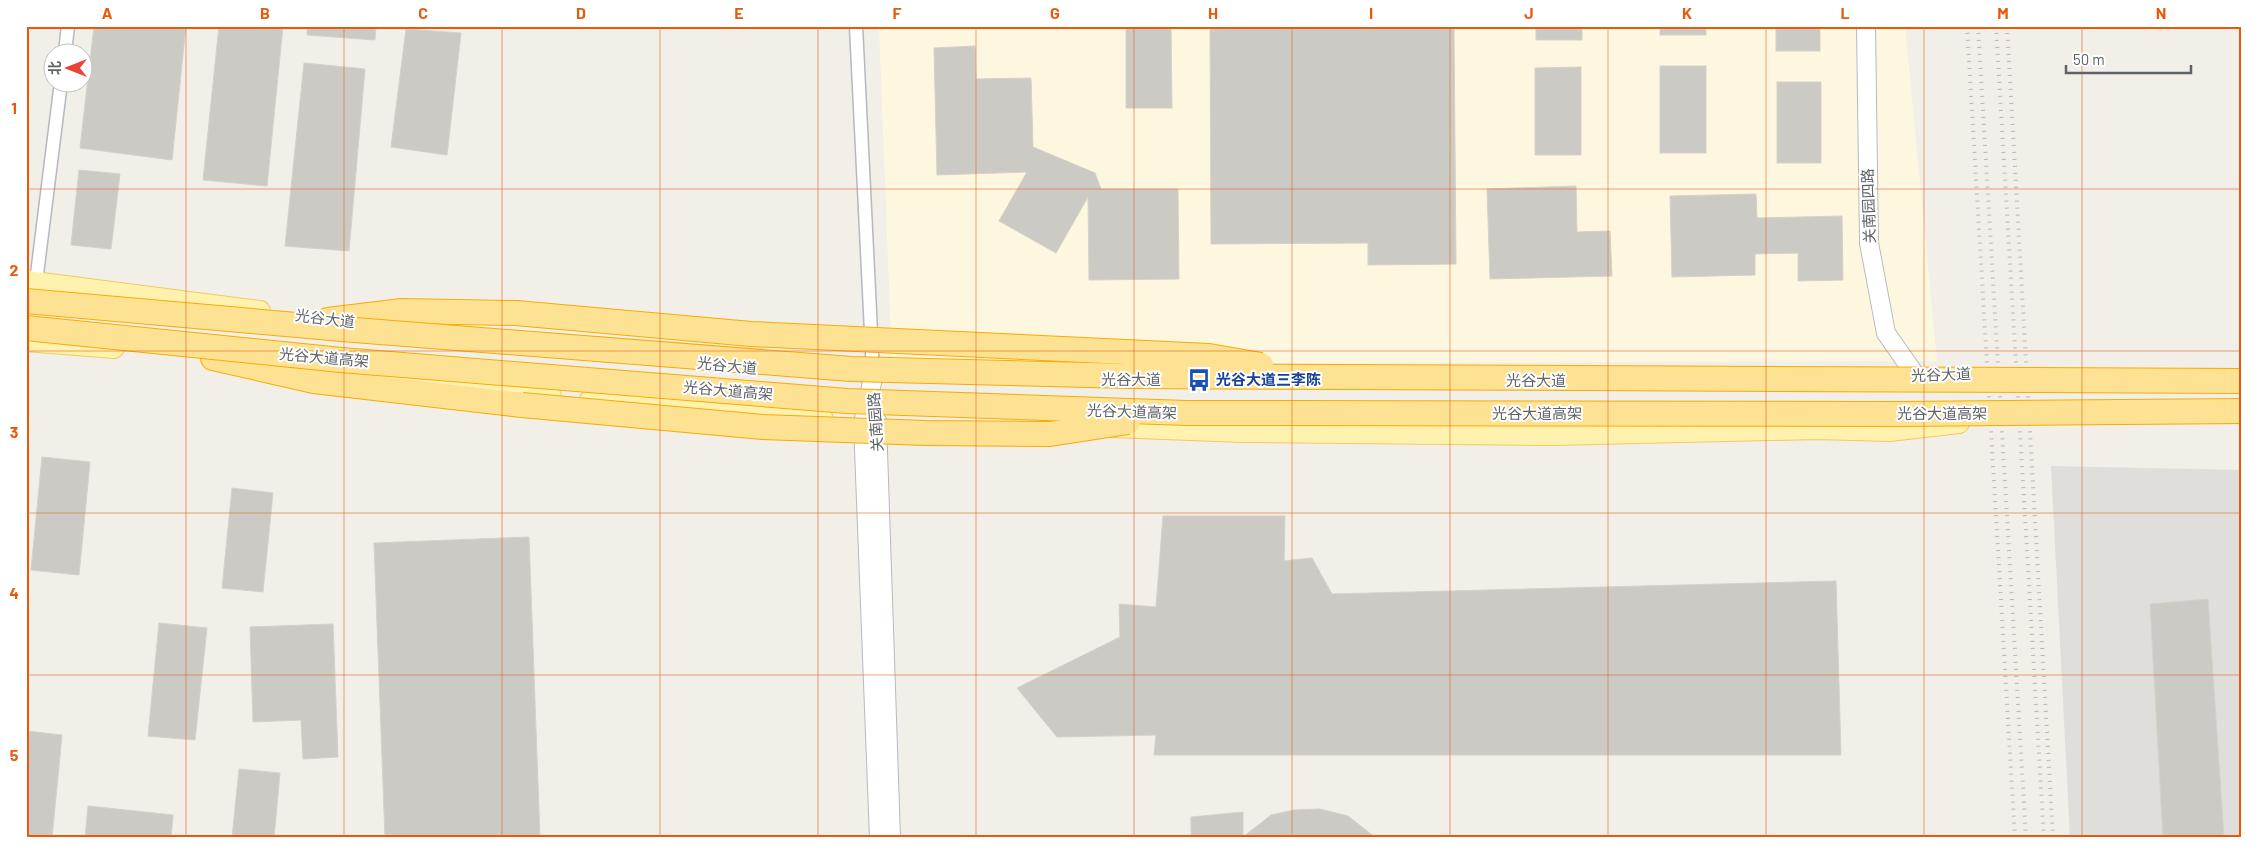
<svg xmlns="http://www.w3.org/2000/svg" width="2268" height="864" font-family="Barlow,'Noto Sans SC',sans-serif">
<rect width="100%" height="100%" fill="#f1efe8"/>
<path fill="#fef7e0" d="M879,26H1905L1937,361L892,364Z"/>
<path fill="#e0deda" d="M2051,466L2242,470V838H2070Z"/>
<g fill="#cccac5" stroke="#d6d1c6">
<path d="M94,26H186L172,160L80,148Z"/>
<path d="M219,26H283L267,186L203,180Z"/>
<path d="M307,26H376L375,40L307,35Z"/>
<path d="M1126,26H1171L1172,108H1126Z"/>
<path d="M1210,26H1454L1456,264L1368,265V243L1211,244Z"/>
<rect x="1536" y="26" width="46" height="14"/>
<rect x="1660" y="26" width="46" height="9"/>
<rect x="1776" y="26" width="44" height="25"/>
<path d="M406,29L461,33L447,155L391,147Z"/>
<path d="M975,46L976,79L1031,78L1033,147L1095,173L1101,189H1178L1179,279L1089,280L1088,197L1056,253L999,221L1027,172L937,175L934,48Z"/>
<path d="M304,63L365,69L349,251L285,246Z"/>
<rect x="1660" y="66" width="46" height="87"/>
<path d="M1581,67V155H1535V68Z"/>
<rect x="1777" y="82" width="44" height="81"/>
<path d="M79,170L120,174L111,249L71,245Z"/>
<path d="M1576,186L1577,232L1610,231L1612,276L1490,279L1487,189Z"/>
<path d="M1756,194L1757,218L1842,216L1843,280L1798,281V253L1755,254V275L1672,277L1670,196Z"/>
<path d="M42,457L90,462L79,575L31,570Z"/>
<path d="M232,488L273,493L263,592L222,588Z"/>
<path d="M1163,516H1285L1284,561L1312,558L1332,594L1836,581L1841,755H1154L1156,735L1057,737L1017,688L1120,637L1119,604L1156,607Z"/>
<path d="M529,537L540,838H385L374,543Z"/>
<path d="M2208,599L2224,838H2163L2150,604Z"/>
<path d="M159,623L207,628L195,740L148,736Z"/>
<path d="M333,624L338,757L303,759L301,720L253,722L250,627Z"/>
<path d="M26,731L62,735L52,838H26Z"/>
<path d="M239,769L280,773L274,838H232Z"/>
<path d="M88,806L173,815L171,838H85Z"/>
<path d="M1320,809L1348,816L1376,838H1191V817L1243,812V837L1271,815L1294,810Z"/>
</g>
<g fill="none" stroke-linecap="round" stroke-linejoin="round">
<defs>
<g id="street">
<path d="M856,26L873,373"/>
<path d="M65,52L68,26"/>
<path d="M36,282L61,82"/>
</g>
<g id="secondary">
<path d="M1866,26L1869,243L1886,333L1916,376"/>
<path d="M873,378L863,423L879,838"/>
<path d="M877,421L891,838"/>
</g>
<g id="primary">
<path d="M26,281L260,311"/>
<path d="M26,341L114,348"/>
<path d="M307,368L551,396"/>
<path d="M590,400L823,419"/>
<path d="M1112,427L1243,432L1552,435L1817,429L1889,431L1959,423"/>
</g>
<g id="highway">
<path d="M328,320L402,311L516,313"/>
<path d="M213,358L314,381L522,405"/>
</g>
</defs>
<use href="#street" stroke="#b5b8bc" stroke-width="15"/>
<use href="#secondary" stroke="#b6babf" stroke-width="20"/>
<use href="#primary" stroke="#f2c960" stroke-width="22"/>
<use href="#highway" stroke="#f9ab00" stroke-width="26"/>
<use href="#street" stroke="#fff" stroke-width="12"/>
<use href="#secondary" stroke="#fff" stroke-width="18"/>
<use href="#primary" stroke="#fff2af" stroke-width="20"/>
<use href="#highway" stroke="#fde293" stroke-width="24"/>
<g stroke="#b6b7b8" stroke-width="4" stroke-dasharray="1 6" stroke-linecap="butt">
<path d="M1967,26L2015,838"/>
<path d="M1978,26L2026,838"/>
<path d="M1996,26L2044,838"/>
<path d="M2007,26L2053,838"/>
</g>
<defs>
<g id="highway-bridge">
<path d="M26,301L342,329L851,369L1129,376L2242,381"/>
<path d="M516,313L751,334L1209,356L1261,365"/>
<path d="M26,328L341,360L847,401L1186,413L1902,414L2242,411"/>
<path d="M522,405L763,427L925,433L1050,434L1128,422"/>
</g>
</defs>
<use href="#highway-bridge" stroke="#f9ab00" stroke-width="26" stroke-linecap="butt"/>
<use href="#highway-bridge" stroke="#fde293" stroke-width="24"/>
</g>
<path fill="none" stroke="#e8590c" stroke-width="1" stroke-opacity="0.55" d="M186,26V838M344,26V838M502,26V838M660,26V838M818,26V838M976,26V838M1134,26V838M1292,26V838M1450,26V838M1608,26V838M1766,26V838M1924,26V838M2082,26V838M26,189H2242M26,351H2242M26,513H2242M26,675H2242"/>
<defs>
<symbol id="bus-bare" viewBox="-9 -9 18 18"><path d="M-5-6H5V4H4V6H2V4H-2V6H-4V4H-5ZM-3.5-4V0h7V-4ZM-3.5 1.2v1.5H-2V1.2ZM2 1.2v1.5H3.5V1.2Z" fill="#1a4fb4" stroke="#fff" stroke-width="2.5" paint-order="stroke"/></symbol>
</defs>
<g fill-rule="evenodd">
<use href="#bus-bare" x="1183" y="364" width="32" height="32"/>
</g>
<g text-anchor="middle" stroke-width="4" stroke-linejoin="round" paint-order="stroke">
<g font-size="15" fill="#5f6368" stroke="#fff">
<text transform="translate(1869 206) rotate(-92)" y="5">关南园四路</text>
<text transform="translate(325 319) rotate(7)" y="5">光谷大道</text>
<text transform="translate(324 358) rotate(5)" y="5">光谷大道高架</text>
<text transform="translate(727 366) rotate(6)" y="5">光谷大道</text>
<text transform="translate(1941 375) rotate(-2)" y="5">光谷大道</text>
<text x="1131" y="385">光谷大道</text>
<text x="1536" y="386">光谷大道</text>
<text transform="translate(728 391) rotate(5)" y="5">光谷大道高架</text>
<text transform="translate(1132 412) rotate(2)" y="5">光谷大道高架</text>
<text x="1537" y="419">光谷大道高架</text>
<text x="1942" y="419">光谷大道高架</text>
<text transform="translate(876 422) rotate(-94)" y="5">关南园路</text>
</g>
<g font-size="15" font-weight="bold" fill="#164399" stroke="#fff" text-anchor="start">
<text x="1216" y="385">光谷大道三李陈</text>
</g>
</g>
<rect width="2268" height="864" fill="none" stroke="#ffffff" stroke-width="55"/>
<g transform="translate(68 68) rotate(270)"><circle r="24" fill="#ffffff" stroke="#bfc1c3"/>
<path d="M0-4L9 19L0 12L-9 19Z" fill="#ea4335"/>
<text y="-8" font-size="14" font-weight="bold" text-anchor="middle" fill="#5f6368">北</text>
</g>
<path d="M2066 65v8h125v-8" fill="none" stroke="#5f6368" stroke-width="2.5"/>
<text x="2073" y="65" font-size="15" fill="#5f6368" stroke="#ffffff" stroke-width="4" paint-order="stroke">50 m</text>
<rect x="28" y="28" width="2212" height="808" fill="none" stroke="#e8590c" stroke-width="2"/>
<g font-size="16" text-anchor="middle" font-weight="bold" fill="#e8590c">
<text x="107" y="19">A</text>
<text x="265" y="19">B</text>
<text x="423" y="19">C</text>
<text x="581" y="19">D</text>
<text x="739" y="19">E</text>
<text x="897" y="19">F</text>
<text x="1055" y="19">G</text>
<text x="1213" y="19">H</text>
<text x="1371" y="19">I</text>
<text x="1529" y="19">J</text>
<text x="1687" y="19">K</text>
<text x="1845" y="19">L</text>
<text x="2003" y="19">M</text>
<text x="2161" y="19">N</text>
<text x="14" y="114">1</text>
<text x="14" y="276">2</text>
<text x="14" y="438">3</text>
<text x="14" y="599">4</text>
<text x="14" y="761">5</text>
</g>
</svg>
